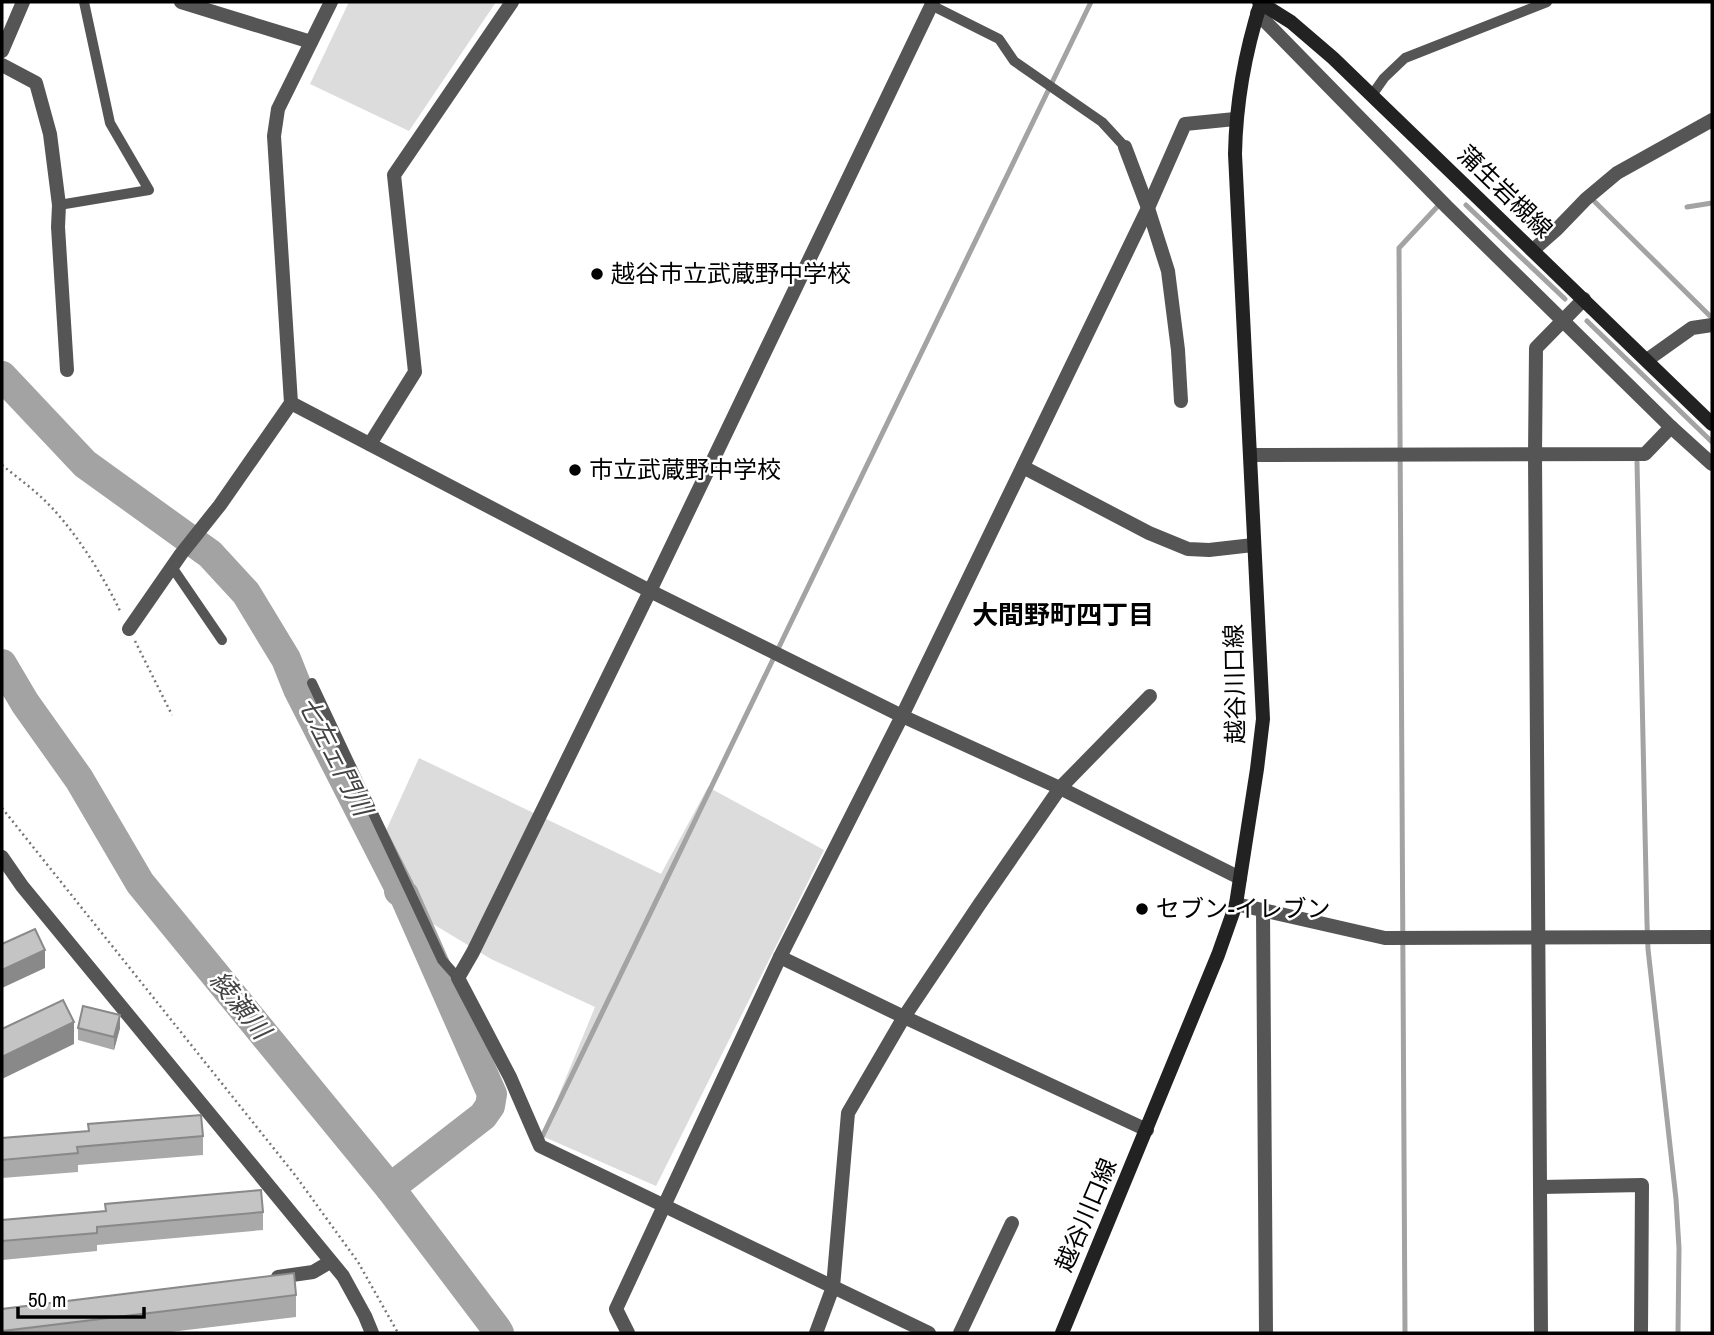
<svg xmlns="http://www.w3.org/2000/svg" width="1714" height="1335" font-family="'Archivo Narrow','Noto Sans JP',sans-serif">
<rect width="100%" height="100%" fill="#fff"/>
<g fill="#dcdcdc">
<path d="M349,2H496L409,131L310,84Z"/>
<path d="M419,758L661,874L708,787L824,850L656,1186L542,1136L595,1007L491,959L428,921L384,835Z"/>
</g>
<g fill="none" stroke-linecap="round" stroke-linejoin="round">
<g stroke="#a3a3a3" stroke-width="5">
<path d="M1595,202L1712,318"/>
<path d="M1466,205L1565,299"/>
<path d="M1687,207L1712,203"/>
<path d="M1587,321L1712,442"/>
<path d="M1637,462L1647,923L1648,949L1676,1199L1679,1248L1678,1333"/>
<path d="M541,1139L1091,2"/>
<path d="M1405,1333L1399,248L1437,207"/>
</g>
<g stroke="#a3a3a3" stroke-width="30">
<path d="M2,376L85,464L210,554L246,593L286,659L298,689L400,889L399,891L404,895L492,1094L490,1106L483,1116L390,1188"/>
<path d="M2,664L25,703L79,779L140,883L390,1188L496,1328L499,1333"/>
</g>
<g stroke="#777" stroke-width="2.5" stroke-dasharray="2 3.5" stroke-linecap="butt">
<path d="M2,465C14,475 28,485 40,496C72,525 103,575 121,613"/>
<path d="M135,641L172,715"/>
<path d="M2,808L295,1175L358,1262L398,1333"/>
</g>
<g stroke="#555" stroke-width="10">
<path d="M931,5L999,39L1014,61L1102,122L1125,147"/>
<path d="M1372,95L1384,78L1405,58L1547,2"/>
<path d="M59,205L149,190L110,123L84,2"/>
<path d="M172,567L222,640"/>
<path d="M312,683L442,960L458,978"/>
</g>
<g stroke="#555" stroke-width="14">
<path d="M181,2L311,42"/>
<path d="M1257,13L1447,207L1671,427L1712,464"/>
<path d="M2,51L23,2"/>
<path d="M2,65L36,83L50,134L59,205L58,227L67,370"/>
<path d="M1125,147L1148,208L1168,271L1178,350L1181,401"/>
<path d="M1533,250L1557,229L1586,199L1617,173L1712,120"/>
<path d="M1647,360L1692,328L1712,325"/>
<path d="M291,403L650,591L902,716L1060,788L1240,878"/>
<path d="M370,444L415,372L394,175L512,2"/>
<path d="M1250,455L1645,454L1671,427"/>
<path d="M1023,467L1149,533L1188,549L1209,550L1253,545"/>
<path d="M129,629L181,554L220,505L291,403L274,136L278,109L331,2"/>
<path d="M2,857L22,886L343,1276L365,1316L372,1333"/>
<path d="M1236,904L1385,938L1712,937"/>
<path d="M1263,910L1266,1333"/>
<path d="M780,957L904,1017L1147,1130"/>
<path d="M1541,1187L1642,1185L1641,1333"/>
<path d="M278,1277L313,1272L330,1262"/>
<path d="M628,1333L616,1309L780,957L902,716L1148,208L1185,124L1235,119"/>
<path d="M816,1333L833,1287L848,1113L904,1017L979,905L1060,788L1150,696"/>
<path d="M929,1333L540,1146L510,1077L458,978L473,952L650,591L933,2"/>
<path d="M960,1333L1012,1223"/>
<path d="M1541,1333L1535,455L1536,348L1584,299"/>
</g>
<g stroke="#222" stroke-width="14">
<path d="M1259,2L1291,22L1333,58L1712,424"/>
<path d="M1062,1333L1218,955L1236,904L1257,769L1263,719L1235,154C1236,101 1245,52 1261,2"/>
</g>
</g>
<g fill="#a9a9a9">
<path d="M78,1028H120L114,1050L78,1040Z"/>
<path d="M203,1136V1155L78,1165V1172L2,1178V1138Z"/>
<path d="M105,1204L263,1212V1230L97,1245V1251L2,1260V1220L105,1211Z"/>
<path d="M296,1295V1317L162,1333H2V1309Z"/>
</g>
<g fill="#898989">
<path d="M45,950V968L2,988V970Z"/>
<path d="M120,1015V1028L114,1050V1037Z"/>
<path d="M74,1022V1044L2,1079V1057Z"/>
</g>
<g fill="#c4c4c4" stroke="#898989" stroke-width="2">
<path d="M35,929L45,950L2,970V944Z"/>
<path d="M63,1000L74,1022L2,1057V1029Z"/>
<path d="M83,1006L120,1015L114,1037L78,1028Z"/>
<path d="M201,1115L203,1136L77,1147L78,1153L2,1160V1138L89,1131L88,1124Z"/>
<path d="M261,1190L263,1212L97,1227V1233L2,1241V1220L106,1211L105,1204Z"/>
<path d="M294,1273L296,1295L2,1331V1309Z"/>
</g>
<g fill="#000" stroke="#fff" stroke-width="2.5">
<circle cx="597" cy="274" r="7"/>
<circle cx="575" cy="470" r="7"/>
<circle cx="1142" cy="909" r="7"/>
</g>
<g text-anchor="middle" stroke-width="5" stroke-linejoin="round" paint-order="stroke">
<g font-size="24" fill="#000" stroke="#fff">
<text transform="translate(1505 192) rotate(44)" y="8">蒲生岩槻線</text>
<text transform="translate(1235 684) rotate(-91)" y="8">越谷川口線</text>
<text transform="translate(1086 1215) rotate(-67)" y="8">越谷川口線</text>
</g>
<g font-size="24" fill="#000" stroke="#fff" text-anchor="start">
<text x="611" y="282">越谷市立武蔵野中学校</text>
<text x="589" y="478">市立武蔵野中学校</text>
<text x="1156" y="917">セブン-イレブン</text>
</g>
<g font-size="26" font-weight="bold" fill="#000" stroke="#fff">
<text x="1063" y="624">大間野町四丁目</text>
</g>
<g font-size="26" font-style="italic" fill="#444" stroke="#fff">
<text transform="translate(335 756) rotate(63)" y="9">七左ェ門川</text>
<text transform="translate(240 1005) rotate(51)" y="9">綾瀬川</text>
</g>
</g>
<rect width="1714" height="1335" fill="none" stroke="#000000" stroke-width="7"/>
<path d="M18 1307v10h126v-10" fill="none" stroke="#000000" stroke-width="3.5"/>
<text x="28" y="1307" font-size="21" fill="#000000" stroke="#ffffff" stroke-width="5" paint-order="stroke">50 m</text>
</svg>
